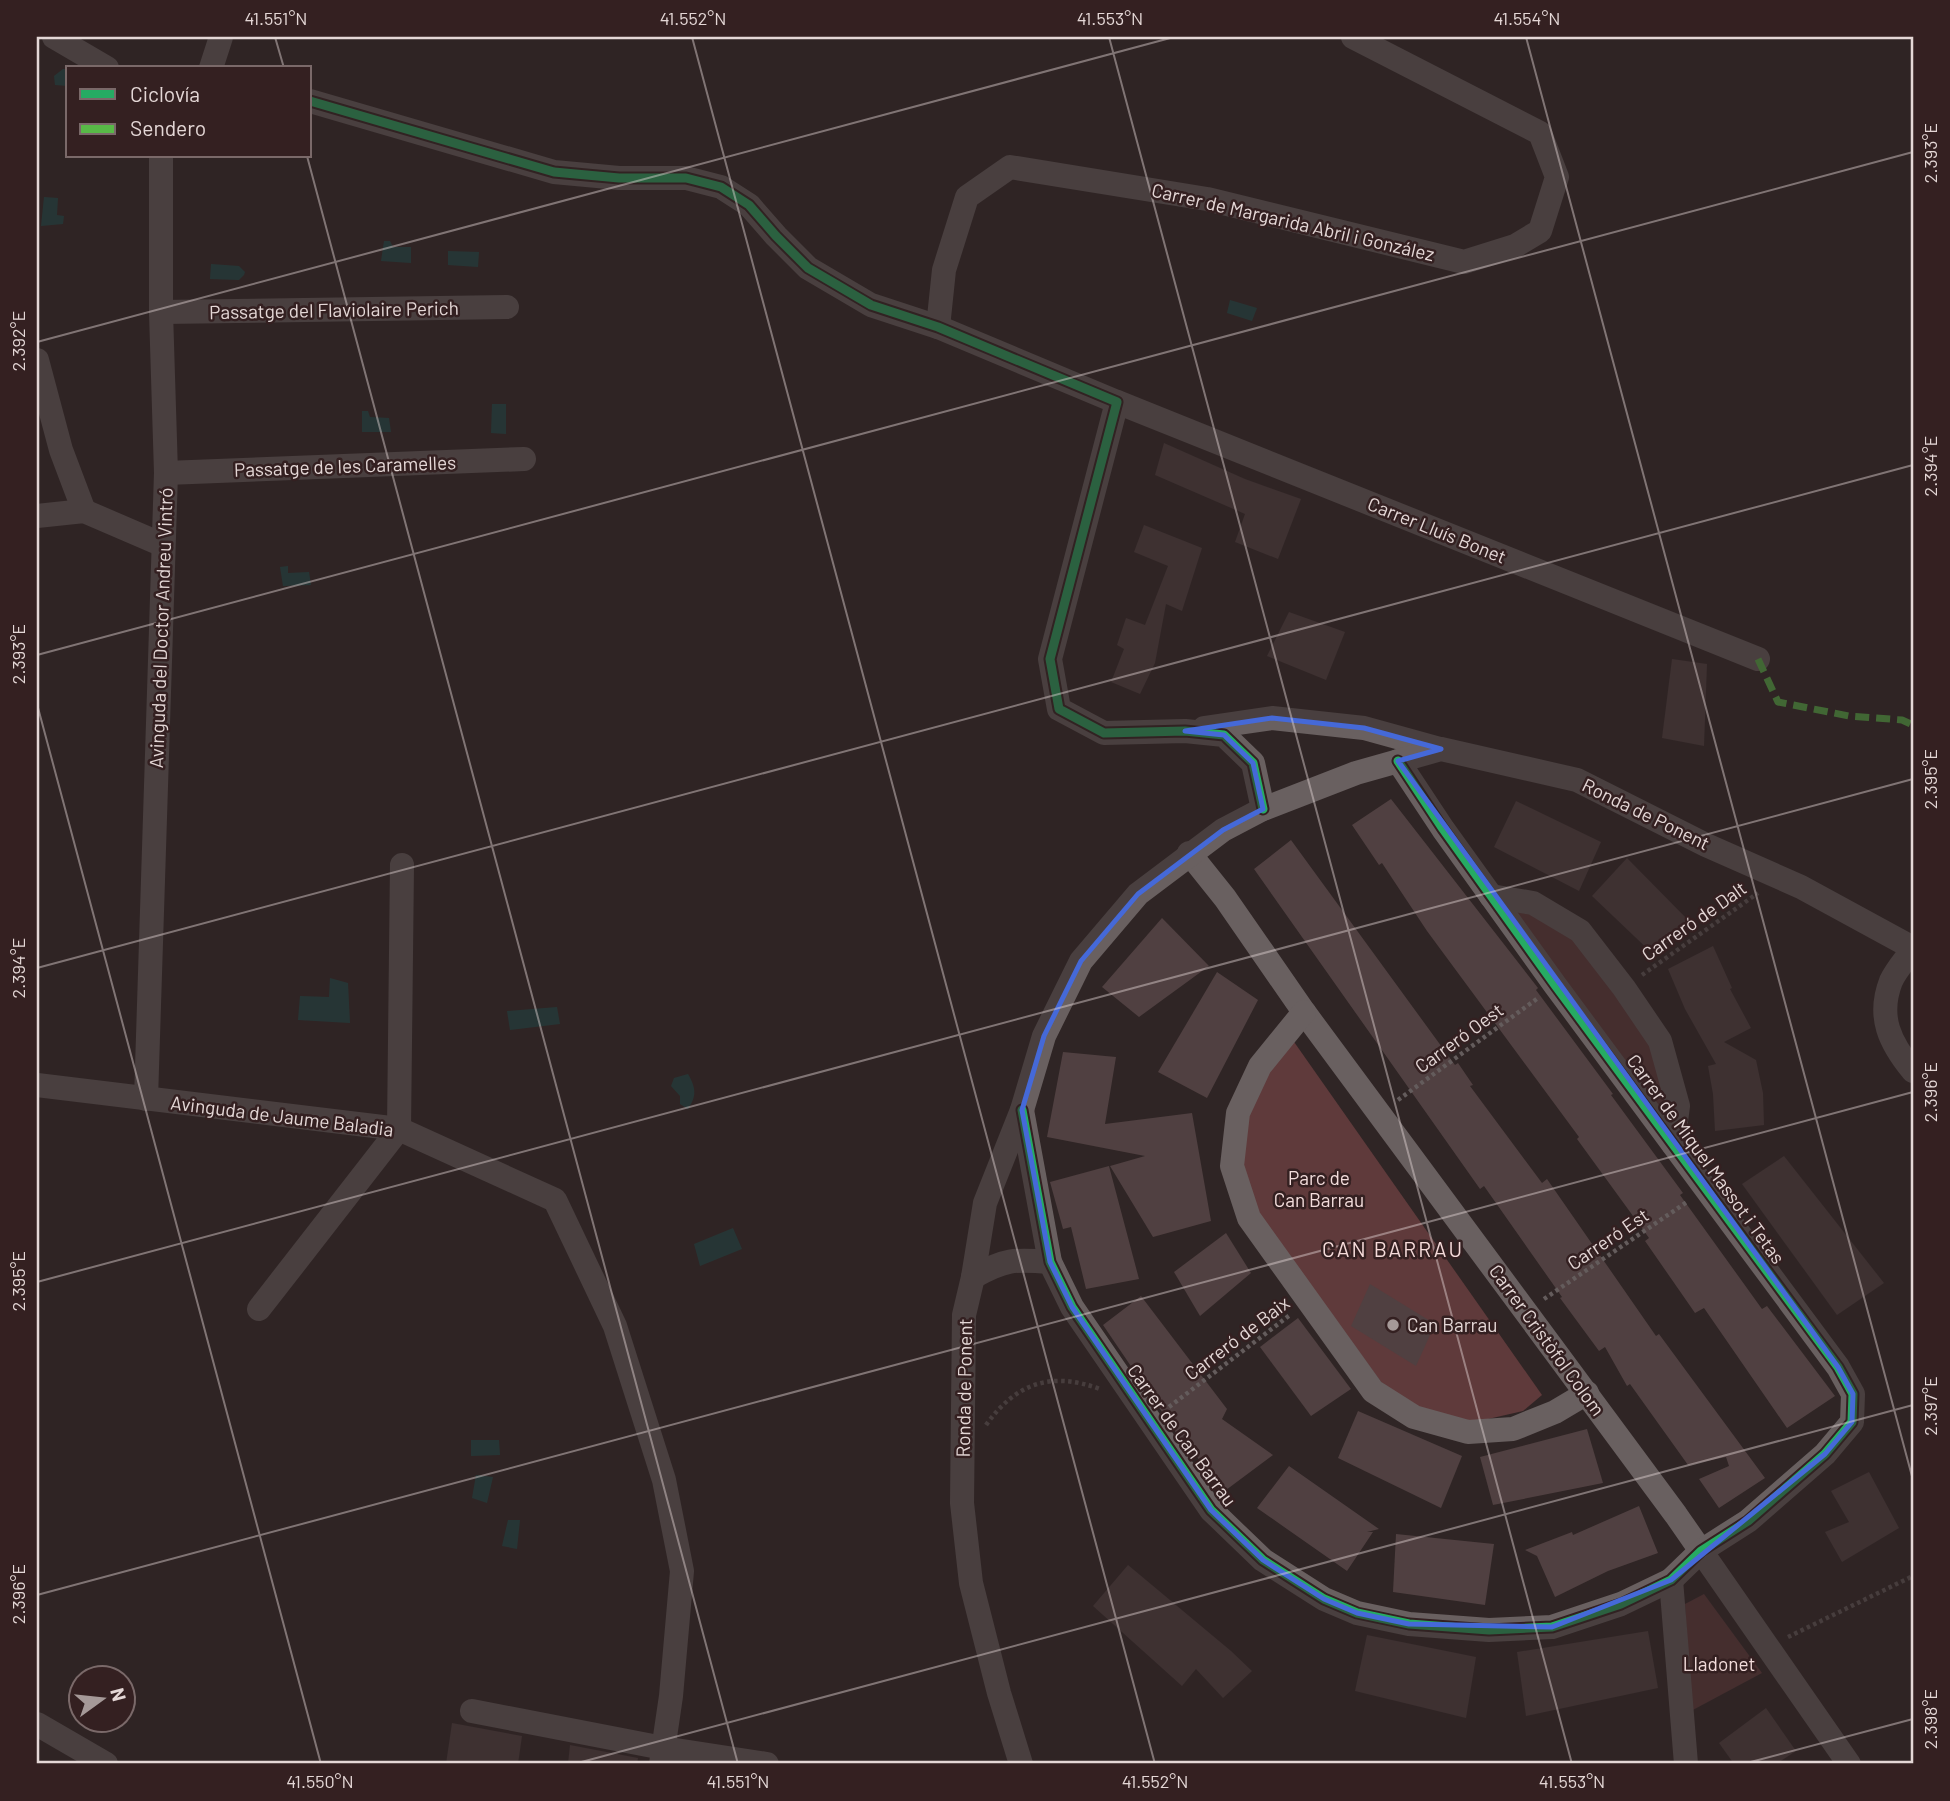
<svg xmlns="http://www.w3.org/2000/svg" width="1950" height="1801" font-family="Barlow,sans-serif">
<rect width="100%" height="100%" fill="#2f2525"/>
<g fill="#5f3a3b">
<path d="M1503,898L1579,933L1658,1042L1671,1138Z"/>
<path d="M1292,1039L1542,1395L1523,1411L1462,1425L1416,1407L1381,1382L1256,1210L1243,1163L1248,1112L1266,1070Z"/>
<path d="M1704,1594L1762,1673L1691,1711L1685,1604Z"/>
</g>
<g fill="#1c4b4a">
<path d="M63,69H68V86L55,85L54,76Z"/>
<path d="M44,197L58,198L57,215L64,216L63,224L41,226Z"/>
<path d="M384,241H390L393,247H411V263L381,261Z"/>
<path d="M448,251L479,252L478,267L448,265Z"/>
<path d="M211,264L239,266L245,272L244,275L239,280L210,279Z"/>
<path d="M1230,300L1257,308L1252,321L1227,313Z"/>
<path d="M492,404H506V434L491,433Z"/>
<path d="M362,411H368L370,417L389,418L391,432H362Z"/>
<path d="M288,566V573L309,572L311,585L283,586L280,567Z"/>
<path d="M330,978L348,983L350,1023L298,1020L300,996L329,997Z"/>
<path d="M557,1007L560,1024L510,1030L507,1011Z"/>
<path d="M688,1074C696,1088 697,1096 688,1109L680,1104V1096L671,1086L674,1078Z"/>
<path d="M733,1228L742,1249L700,1266L694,1244Z"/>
<path d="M471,1440H499L500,1455L471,1456Z"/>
<path d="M476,1475L493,1477L487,1503L472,1498Z"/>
<path d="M508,1520H520L517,1549L502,1546Z"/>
</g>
<g fill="#504041">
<path d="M1164,443L1245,479L1301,499L1278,559L1235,542L1245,514L1155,475Z"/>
<path d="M1144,525L1202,548L1182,611L1166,604L1155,663L1140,694L1111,682L1124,649L1117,645L1126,618L1145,625L1168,566L1134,552Z"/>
<path d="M1289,612L1345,632L1326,680L1267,656Z"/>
<path d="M1672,659L1707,664L1704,746L1662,738Z"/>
<path d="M1391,799L1538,988L1536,990L1613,1094L1611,1095L1683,1193L1680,1195L1762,1309L1767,1306L1835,1396L1787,1428L1704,1308L1695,1313L1645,1241L1649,1238L1577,1139L1579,1137L1427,931L1382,863L1379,865L1352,825Z"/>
<path d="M1516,801L1601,842L1579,891L1494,847Z"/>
<path d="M1291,840L1455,1065L1458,1063L1473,1085L1470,1086L1542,1183L1547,1179L1656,1336L1659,1334L1765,1478L1719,1508L1699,1479L1729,1466L1726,1457L1688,1465L1630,1384L1627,1386L1605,1347L1599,1351L1560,1298L1562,1297L1484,1186L1480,1189L1254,869Z"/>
<path d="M1627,858L1689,921L1655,956L1592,896Z"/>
<path d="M1162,918L1209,966L1139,1017L1102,987Z"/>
<path d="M1713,946L1732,988L1730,989L1751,1028L1724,1042L1756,1060L1763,1093L1764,1125L1715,1131L1713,1094L1708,1066L1716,1064L1685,1009L1668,969Z"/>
<path d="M1217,972L1258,1000L1207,1098L1158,1072Z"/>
<path d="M1063,1052L1116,1057L1105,1124L1192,1113L1211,1221L1153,1237L1110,1166L1145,1156L1047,1137Z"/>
<path d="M1784,1156L1884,1283L1837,1315L1742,1184Z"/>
<path d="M1109,1166L1139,1279L1086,1289L1071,1227L1063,1229L1050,1182Z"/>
<path d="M1226,1233L1251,1273L1200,1316L1174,1272Z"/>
<path d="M1370,1284L1435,1324L1416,1366L1351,1326Z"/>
<path d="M1141,1296L1227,1409L1222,1419L1273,1455L1222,1493L1184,1438L1181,1440L1103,1325Z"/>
<path d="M1298,1318L1351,1389L1311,1416L1260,1347Z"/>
<path d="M1358,1411L1462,1456L1441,1508L1338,1458Z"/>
<path d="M1587,1429L1603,1483L1493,1505L1480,1457Z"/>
<path d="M1289,1466L1379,1529L1367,1532H1373L1347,1571L1257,1508Z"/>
<path d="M1869,1472L1899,1528L1842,1562L1825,1532L1849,1522L1831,1491Z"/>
<path d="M1639,1506L1658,1553L1608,1571L1555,1597L1537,1556L1525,1550L1572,1532L1573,1535Z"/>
<path d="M1396,1534L1494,1544L1485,1605L1393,1592Z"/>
<path d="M1128,1565L1231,1651L1252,1671L1223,1698L1196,1669L1182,1686L1093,1606Z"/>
<path d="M1648,1631L1658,1688L1526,1716L1517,1652Z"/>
<path d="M1367,1635L1476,1657L1466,1718L1355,1691Z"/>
<path d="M1766,1708L1796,1751L1776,1764H1734L1719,1743Z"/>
<path d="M452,1723L522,1736L518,1764H446Z"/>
<path d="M570,1745L638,1758L637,1764H568Z"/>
</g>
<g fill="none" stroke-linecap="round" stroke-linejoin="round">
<g stroke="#645c5c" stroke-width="4.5" stroke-dasharray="3.5 3.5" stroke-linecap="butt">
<path d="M1642,975L1758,893"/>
<path d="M1398,1100L1538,998"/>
<path d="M1544,1299L1687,1202"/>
<path d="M1169,1407L1290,1315"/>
<path d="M986,1425C1016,1383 1051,1371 1100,1389"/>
<path d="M1788,1637L1913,1576"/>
</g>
<g stroke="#696060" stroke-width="24">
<path d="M54,37L107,68"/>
<path d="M211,68L221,37"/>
<path d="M310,101L554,172L619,178H686L721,187L749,205L776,236L808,268L871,305L938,327L1117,402L1050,659L1059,709L1104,733L1185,731L1224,735L1253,763L1263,809"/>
<path d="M161,312L507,307"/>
<path d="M938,327L944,270L967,197L1010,167L1207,199L1464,262L1515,246L1540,231L1557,177L1540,133L1353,37"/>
<path d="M37,360L61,450L84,511"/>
<path d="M1117,402L1758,659"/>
<path d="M166,473L524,459"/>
<path d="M37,516L84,511L163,545"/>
<path d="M1204,728L1272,718L1364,728L1440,749"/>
<path d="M1189,853L1225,898L1304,1012L1676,1515L1849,1764"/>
<path d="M1491,896L1533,903L1580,931L1624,988L1660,1041L1678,1106L1673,1144"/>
<path d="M1913,949C1906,959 1896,970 1891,981C1877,1017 1890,1043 1913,1071"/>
<path d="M1304,1012L1260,1066L1238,1113L1232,1166L1249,1218L1373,1391L1414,1417L1468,1432L1513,1429L1555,1412L1587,1393"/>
<path d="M37,1085L399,1129L555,1200L615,1326L664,1480L682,1571L671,1696L661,1764"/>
<path d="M146,1099L166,473L161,312V156"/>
<path d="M1022,1110L1050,1262L1072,1307L1211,1510L1263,1560L1324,1599L1357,1613L1409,1624L1489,1630L1552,1627L1621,1604L1671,1580L1701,1551L1748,1521L1825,1454L1852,1422L1853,1394L1838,1367L1555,985L1443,829L1398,761"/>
<path d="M973,1277C1005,1259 1014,1259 1050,1262"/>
<path d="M259,1309L399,1129L402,865"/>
<path d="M1671,1580L1686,1764"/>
<path d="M472,1711L663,1748L767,1764"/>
<path d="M37,1724L106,1764"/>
<path d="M1021,1764L999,1693L971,1583L962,1503L964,1315L973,1277L985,1203L1022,1110L1044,1036L1081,961L1138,894L1223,830L1263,809L1356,773L1441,749L1577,780L1706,845L1801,887L1913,948"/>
</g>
<path stroke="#58b947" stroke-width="7" stroke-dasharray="14 7" stroke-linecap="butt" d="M1758,659L1778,702L1849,716L1902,720L1913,725"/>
<defs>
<g id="cycleway">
<path d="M310,101L554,172L619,178H686L721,187L749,205L776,236L808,268L871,305L938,327L1117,402L1050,659L1059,709L1104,733L1185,731L1224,735L1253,763L1263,809"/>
<path d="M1022,1110L1050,1262L1072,1307L1211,1510L1263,1560L1324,1599L1357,1613L1409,1624L1489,1630L1552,1627L1621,1604L1671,1580L1701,1551L1748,1521L1825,1454L1852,1422L1853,1394L1838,1367L1555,985L1443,829L1398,761"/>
</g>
</defs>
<use href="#cycleway" stroke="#342021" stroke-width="13"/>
<use href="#cycleway" stroke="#26ab63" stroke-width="9"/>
</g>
<path d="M0 0H1950V1801H0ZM1272,718L1364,728L1441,749L1398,761L1838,1367L1853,1394L1852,1422L1825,1454L1671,1580L1552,1627L1409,1624L1357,1613L1324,1599L1263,1560L1211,1510L1072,1307L1050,1262L1022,1110L1044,1036L1081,961L1138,894L1223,830L1263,809L1253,763L1224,735L1185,731Z" fill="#2f2525" fill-opacity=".55" fill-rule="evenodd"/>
<path fill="none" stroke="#4569d8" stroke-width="5" stroke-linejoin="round" d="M1272,718L1364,728L1441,749L1398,761L1838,1367L1853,1394L1852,1422L1825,1454L1671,1580L1552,1627L1409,1624L1357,1613L1324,1599L1263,1560L1211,1510L1072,1307L1050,1262L1022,1110L1044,1036L1081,961L1138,894L1223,830L1263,809L1253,763L1224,735L1185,731Z"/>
<path fill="none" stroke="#e4d7d6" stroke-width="2" stroke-opacity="0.45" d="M275,37L284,68M692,37L1155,1764M1109,37L1572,1764M1526,37L1913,1480M307,156L738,1764M37,342L1174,37M37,655L1913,152M37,704L321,1764M37,968L1913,465M37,1282L1913,779M37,1595L1913,1092M574,1764L1913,1405M1743,1764L1913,1719"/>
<circle fill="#a59998" stroke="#342021" stroke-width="2.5" cx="1393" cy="1325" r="7"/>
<g text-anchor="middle" stroke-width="5" stroke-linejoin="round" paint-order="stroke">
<g font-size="19" fill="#e4d7d6" stroke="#342021">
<text transform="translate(1293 222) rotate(13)" y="7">Carrer de Margarida Abril i González</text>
<text transform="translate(334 310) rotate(-1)" y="7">Passatge del Flaviolaire Perich</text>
<text transform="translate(345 466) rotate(-2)" y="7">Passatge de les Caramelles</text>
<text transform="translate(1437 530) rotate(22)" y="7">Carrer Lluís Bonet</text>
<text transform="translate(161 628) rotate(-88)" y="7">Avinguda del Doctor Andreu Vintró</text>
<text transform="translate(1646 814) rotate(26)" y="7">Ronda de Ponent</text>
<text transform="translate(1694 921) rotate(-35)" y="7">Carreró de Dalt</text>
<text transform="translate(1459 1038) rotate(-36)" y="7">Carreró Oest</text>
<text transform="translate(282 1116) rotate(7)" y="7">Avinguda de Jaume Baladia</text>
<text transform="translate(1706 1159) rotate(54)" y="7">Carrer de Miquel Massot i Tetas</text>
<text transform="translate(1608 1239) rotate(-34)" y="7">Carreró Est</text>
<text transform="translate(1237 1338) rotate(-37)" y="7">Carreró de Baix</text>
<text transform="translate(1547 1340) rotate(54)" y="7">Carrer Cristòfol Colom</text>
<text transform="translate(964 1388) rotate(-89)" y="7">Ronda de Ponent</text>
<text transform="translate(1182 1435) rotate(54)" y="7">Carrer de Can Barrau</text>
</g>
<g font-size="19" fill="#f2dcdb" stroke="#342021">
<text x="1319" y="1185">Parc de<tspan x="1319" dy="22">Can Barrau</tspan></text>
<text x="1719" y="1671">Lladonet</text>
</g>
<g font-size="19" fill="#e4d7d6" stroke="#342021" text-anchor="start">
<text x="1407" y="1332">Can Barrau</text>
</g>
<g font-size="21" letter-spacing="2" fill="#f5dbda" stroke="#342021">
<text x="1393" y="1257">CAN BARRAU</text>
</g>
</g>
<rect width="1950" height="1801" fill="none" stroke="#342021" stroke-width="77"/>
<rect x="66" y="66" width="245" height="91" fill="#342021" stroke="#7a6969" stroke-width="2"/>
<rect x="80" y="89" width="35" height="10" fill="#26ab63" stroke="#7a6969" stroke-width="2"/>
<text x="130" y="102" font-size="21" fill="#e4d7d6">Ciclovía</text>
<rect x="80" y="124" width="35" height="10" fill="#58b947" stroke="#7a6969" stroke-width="2"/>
<text x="130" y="136" font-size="21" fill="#e4d7d6">Sendero</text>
<g transform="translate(102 1699) rotate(75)"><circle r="33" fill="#342021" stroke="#7a6969" stroke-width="2"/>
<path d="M0-5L12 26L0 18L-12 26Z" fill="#a59998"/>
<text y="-10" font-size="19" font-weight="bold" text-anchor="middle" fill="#e4d7d6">N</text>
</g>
<rect x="38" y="38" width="1874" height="1724" fill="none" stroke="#e4d7d6" stroke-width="2.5"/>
<g font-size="18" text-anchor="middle" fill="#e4d7d6">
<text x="276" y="25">41.551°N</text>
<text x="693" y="25">41.552°N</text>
<text x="1110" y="25">41.553°N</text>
<text x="1527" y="25">41.554°N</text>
<text transform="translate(1931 153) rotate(-90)" y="6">2.393°E</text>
<text transform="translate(19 341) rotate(-90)" y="6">2.392°E</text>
<text transform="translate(1931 466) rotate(-90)" y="6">2.394°E</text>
<text transform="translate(19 654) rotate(-90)" y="6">2.393°E</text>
<text transform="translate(1931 779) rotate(-90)" y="6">2.395°E</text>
<text transform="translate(19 968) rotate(-90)" y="6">2.394°E</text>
<text transform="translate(1931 1092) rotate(-90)" y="6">2.396°E</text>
<text transform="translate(19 1281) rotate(-90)" y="6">2.395°E</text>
<text transform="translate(1931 1406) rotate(-90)" y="6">2.397°E</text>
<text transform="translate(19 1594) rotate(-90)" y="6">2.396°E</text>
<text transform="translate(1931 1719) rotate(-90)" y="6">2.398°E</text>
<text x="320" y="1788">41.550°N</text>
<text x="738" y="1788">41.551°N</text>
<text x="1155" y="1788">41.552°N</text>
<text x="1572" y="1788">41.553°N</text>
</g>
</svg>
